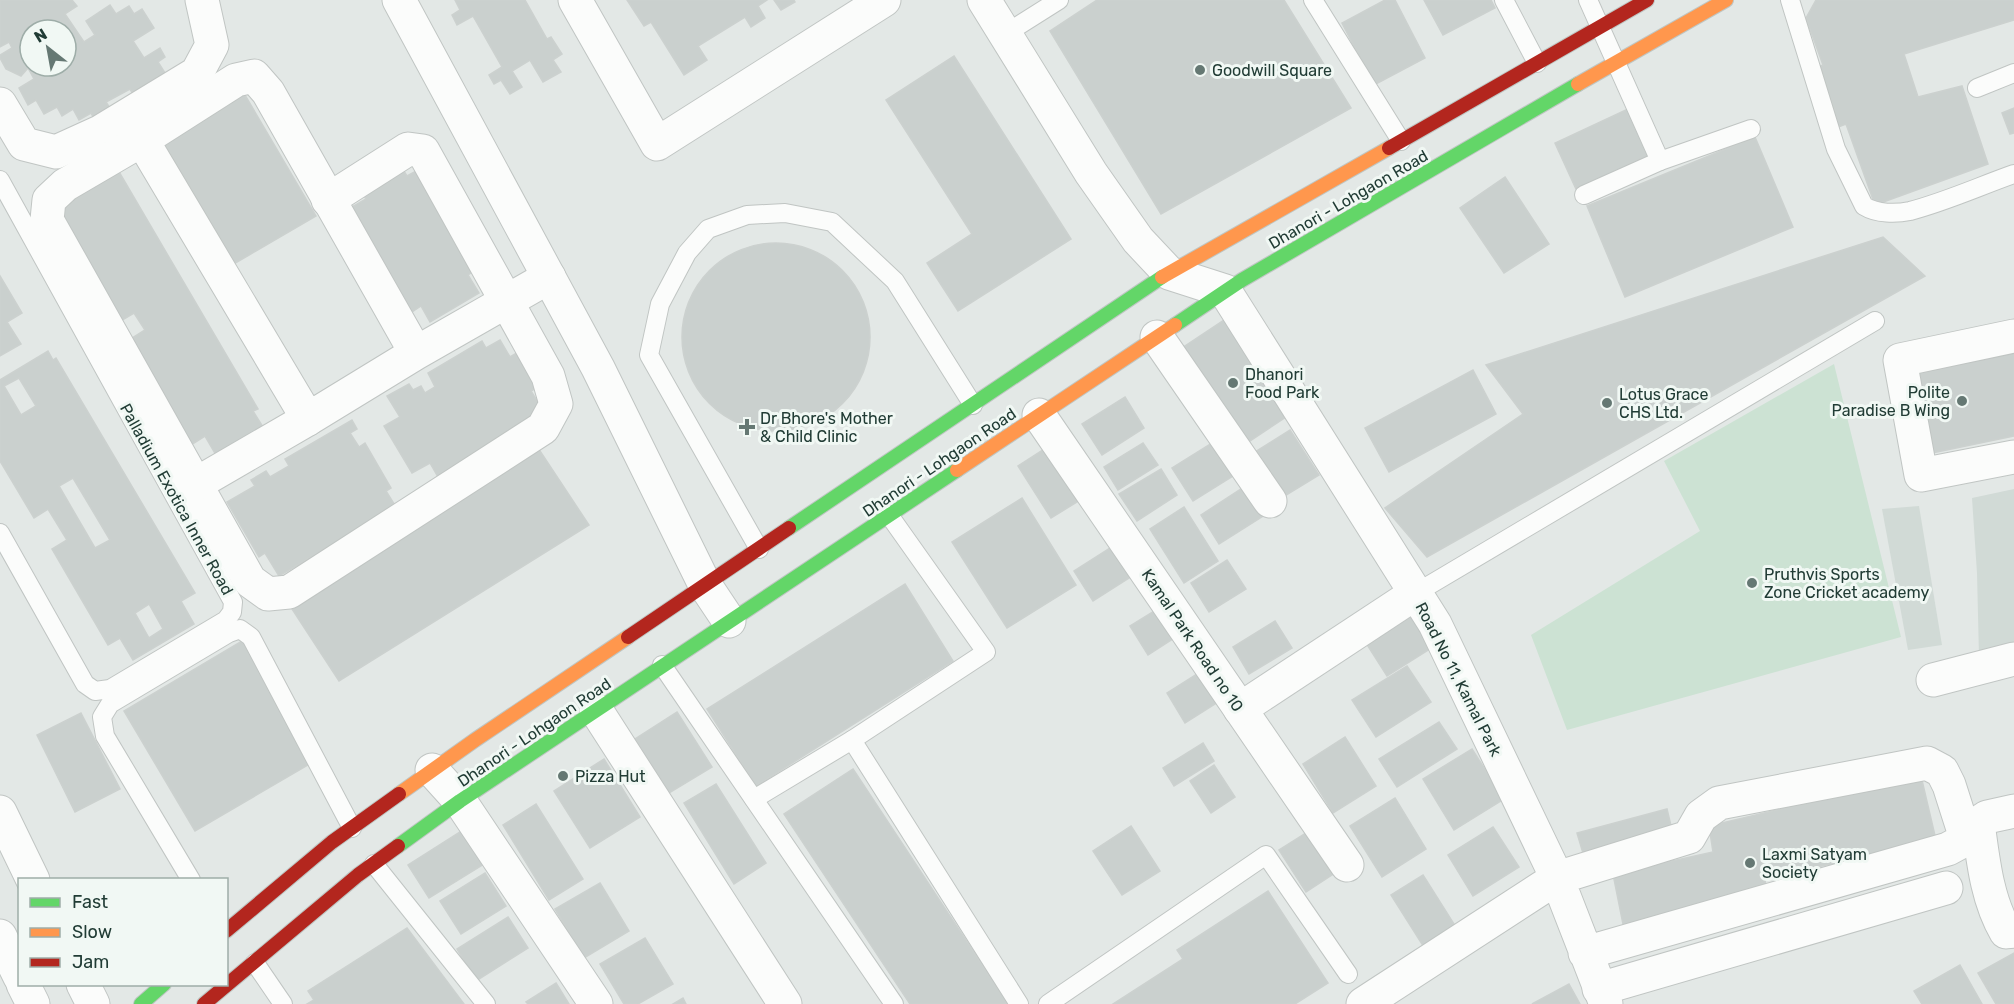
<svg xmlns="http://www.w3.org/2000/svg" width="2014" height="1004" font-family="Rubik,sans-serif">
<rect width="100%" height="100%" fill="#e3e8e6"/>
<g fill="#d1dad6">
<path d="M2014,489V647L1979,657L1977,573L1972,498Z"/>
<path d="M1919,506L1942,645L1908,650L1882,509Z"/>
</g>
<path fill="#cce2d3" d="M1834,364L1901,637L1567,730L1531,635L1700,531L1664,461Z"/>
<g fill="#cad0ce" stroke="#ccd1cf" stroke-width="1.5" fill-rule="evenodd">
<path d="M0,0H72L77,6L65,14L84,42L95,35L86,21L110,5L116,14L129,6L134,14L142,9L154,28L133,41L144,58L160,48L165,57L158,62L165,73L137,101L130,89L106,102L113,113L96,123L91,113L79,120L73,109L62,116L57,107L44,114L36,100L28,105L19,88L34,79L28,68L21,76L6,69L0,58V55L12,48L9,42L0,47ZM30,30H66V66H30Z"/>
<path d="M455,0H525L547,39L551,37L562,54L553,60L561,72L543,82L530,60L512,71L522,87L510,94L501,80L494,84L489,75L502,67L473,16L457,25L452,15L460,10Z"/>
<path d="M627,0H767L758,6L765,18L751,27L745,17L698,46L707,60L684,75L651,22L644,26Z"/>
<path d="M774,0H794L795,2L781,10Z"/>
<path d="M1097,0H1284L1351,108L1161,214L1050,31Z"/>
<path d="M1385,0H1395L1425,58L1374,85L1342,23Z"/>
<path d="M1424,0H1491L1495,8L1443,35Z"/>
<path d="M1816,0H2014V20L1904,54L1918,97L1962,86L1988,164L1875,205L1846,124L1833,129L1828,114L1835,111L1826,86L1813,69L1823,65L1806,18Z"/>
<path d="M954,56L1071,239L958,311L927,263L972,234L886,100Z"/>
<path d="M242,90L316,216L232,265L158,139Z"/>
<path d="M2014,108V133L2010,134L2002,113Z"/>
<path d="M1628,109L1650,155L1576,189L1555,143Z"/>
<path d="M1755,137L1793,227L1625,297L1587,206Z"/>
<path d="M115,165L258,409L253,411L263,427L216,455L205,436L191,445L129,340L145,330L134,313L119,322L55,215L69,206L63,196Z"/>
<path d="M400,165L407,176L420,169L478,268L468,275L479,293L430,322L421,306L406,316L345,211L366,199L360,189Z"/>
<path d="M1505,177L1549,244L1504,273L1460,208Z"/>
<path d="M1883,237L1925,276L1427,557L1385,508L1523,414L1486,365Z"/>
<circle cx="776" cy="337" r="94"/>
<path d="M0,276L22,313L7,322L21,344L0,356Z"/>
<path d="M1227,318L1289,415L1241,447L1176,352Z"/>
<path d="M500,340L510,357L520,351L541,385L531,391L545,414L438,477L430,463L412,473L384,426L400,417L387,396L409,384L413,390L421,386L425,393L435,387L428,373L482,341L486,348Z"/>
<path d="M2014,342V436L1922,455L1903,366Z"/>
<path d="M48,351L53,360L56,358L195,593L181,601L194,624L133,660L120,638L108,645L52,549L67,540L48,509L34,518L0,461V380ZM19,378L36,406L21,415L4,386ZM73,478L110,540L95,548L59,486ZM149,604L163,629L149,638L135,613Z"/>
<path d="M1473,370L1496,414L1389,472L1365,428Z"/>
<path d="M1125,397L1144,428L1102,455L1082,424Z"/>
<path d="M352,420L357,429L350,433L359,447L365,443L391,488L386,491L396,507L279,576L265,553L259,557L227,502L255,486L251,480L266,471L270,477L289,466L285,459Z"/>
<path d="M1290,430L1319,475L1283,497L1255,452Z"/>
<path d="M1220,438L1241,471L1193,501L1172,468Z"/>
<path d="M1143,443L1158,465L1118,490L1104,467Z"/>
<path d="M1052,444L1085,497L1051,518L1018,466Z"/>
<path d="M538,448L589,525L339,681L292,609Z"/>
<path d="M1161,469L1177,495L1137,521L1119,494Z"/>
<path d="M1250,483L1268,513L1219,544L1201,515Z"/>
<path d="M1022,498L1076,585L1007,628L952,542Z"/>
<path d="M1184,507L1218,561L1184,583L1150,529Z"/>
<path d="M1121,541L1140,571L1093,601L1074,571Z"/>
<path d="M1227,560L1246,589L1209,612L1191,583Z"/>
<path d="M905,584L953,661L756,786L707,709Z"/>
<path d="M1164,605L1182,633L1148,655L1130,626Z"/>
<path d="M1412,614L1433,647L1387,676L1366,643Z"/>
<path d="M1275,621L1292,648L1249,674L1233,647Z"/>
<path d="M242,641L313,762L195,831L124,711Z"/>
<path d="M1407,666L1431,702L1376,737L1352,700Z"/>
<path d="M1208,667L1226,697L1185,723L1167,693Z"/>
<path d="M677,712L712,767L669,793L635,739Z"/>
<path d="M81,713L120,789L75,812L37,735Z"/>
<path d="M1439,722L1457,749L1397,787L1379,759Z"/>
<path d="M1345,737L1376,786L1333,813L1303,764Z"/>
<path d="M1203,743L1214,761L1174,786L1163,768Z"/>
<path d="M1472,749L1504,799L1454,830L1423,779Z"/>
<path d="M604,759L640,817L590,848L554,791Z"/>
<path d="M1214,765L1235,797L1211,813L1190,781Z"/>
<path d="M853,769L1008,1004H910L784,814Z"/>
<path d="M1921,776L1936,840L1765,879L1767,898L1624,929L1613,874L1713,852L1709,826Z"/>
<path d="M716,784L766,863L734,884L684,803Z"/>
<path d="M1395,798L1426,849L1382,877L1350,826Z"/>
<path d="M536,804L583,879L549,900L503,825Z"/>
<path d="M1667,809L1672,830L1583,853L1577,833Z"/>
<path d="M1131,826L1160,871L1122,895L1093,851Z"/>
<path d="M1317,826L1344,867L1306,892L1279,850Z"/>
<path d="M1493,827L1519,867L1473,896L1448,855Z"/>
<path d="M463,830L484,864L429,898L408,865Z"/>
<path d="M485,873L506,906L461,934L440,901Z"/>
<path d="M1423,875L1459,932L1427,952L1391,895Z"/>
<path d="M600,883L629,931L584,958L555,909Z"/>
<path d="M1268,891L1328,983L1295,1004H1113L1183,959L1177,950Z"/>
<path d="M508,917L528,948L476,981L457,949Z"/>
<path d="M407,928L464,1004H307L314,1000L308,991Z"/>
<path d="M645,938L673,984L638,1004H624L600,964Z"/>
<path d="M2014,953V1004H1996L1978,973Z"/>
<path d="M1960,965L1982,1004H1922L1914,991Z"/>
<path d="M556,983L569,1004H528L526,1002Z"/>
<path d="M1569,984L1580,1004H1532Z"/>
<path d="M683,998L686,1004H673Z"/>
</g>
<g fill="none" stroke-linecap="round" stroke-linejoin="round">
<defs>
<g id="lane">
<path d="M1313,0L1401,141"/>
<path d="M1504,0L1537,63"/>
<path d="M1588,0L1660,161"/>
<path d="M1790,0L1836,149L1864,206C1877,214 1896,214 1910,211C1945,202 1980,186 2014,174"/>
<path d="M1005,34L1059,0"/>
<path d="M1977,88L2014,73"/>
<path d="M0,180L233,602L232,612L226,620L110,689L95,691L85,684L0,533"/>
<path d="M1584,195L1660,161L1751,129"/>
<path d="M889,515L986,652L852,740L1019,1004"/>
<path d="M759,549L649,355L660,304L687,253L708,229L747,215L785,213L832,222L895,281L973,405"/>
<path d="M1416,593L1875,321"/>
<path d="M662,665L894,1004"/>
<path d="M754,799L852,740"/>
<path d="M374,864L486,1004"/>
<path d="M191,880L105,736L102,717L110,704L229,633L240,629L251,637L352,828"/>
<path d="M255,963L283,1004"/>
<path d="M1048,1004L1266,855L1348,974"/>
</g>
<g id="street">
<path d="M399,0L598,368L705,585L729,621"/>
<path d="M575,0L657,144L884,0"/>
<path d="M984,0L1091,173L1138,240L1169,273L1225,291L1435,624L1557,878L1363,1004"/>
<path d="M0,104L24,144L56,152L100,132L197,73L212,45L202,0"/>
<path d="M142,140L65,185L49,200L47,220L250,581L268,594L289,592L543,428L556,404L548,376L423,151L408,149L328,200"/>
<path d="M2014,336L1900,360L1921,475L2014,457"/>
<path d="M1157,337L1270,501"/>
<path d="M416,353L268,92L254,76L236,80L142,140L308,419L416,353L549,277"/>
<path d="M1039,415L1347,865"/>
<path d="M196,484L308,419"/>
<path d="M1933,680L2014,659"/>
<path d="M1240,709L1416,593"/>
<path d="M596,710L785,1004"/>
<path d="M432,770L460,801L596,1004"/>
<path d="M2014,811L1987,817L1978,823C1983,860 1987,900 2006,932L2014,931"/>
<path d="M0,812L33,880"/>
<path d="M0,936L20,977"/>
<path d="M1585,953L1948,849L1959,843L1964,832L1949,785L1942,771L1927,763L1719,803L1701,816L1689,837L1557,878L1606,1004"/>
<path d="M23,984L33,1004"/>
<path d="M83,984L93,1004"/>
<path d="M1599,989L1946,888"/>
</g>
<g id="fast">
<path d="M1175,325L1242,280L1578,84"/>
<path d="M789,528L1162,277"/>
<path d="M398,846L460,801L957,470"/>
<path d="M141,1004L164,984"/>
</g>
<g id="slow">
<path d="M1578,84L1726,0"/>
<path d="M1162,277L1389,148"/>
<path d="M957,470L1175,325"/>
<path d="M399,794L475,740L628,637"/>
</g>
<g id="jam">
<path d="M1389,148L1647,0"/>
<path d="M628,637L789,528"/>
<path d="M226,931L332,842L399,794"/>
<path d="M204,1004L358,875L398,846"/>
</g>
</defs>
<use href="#lane" stroke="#c0c5c3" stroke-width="20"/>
<use href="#street" stroke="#c0c5c3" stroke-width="35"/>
<use href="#fast" stroke="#bfc6c3" stroke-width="16"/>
<use href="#slow" stroke="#bfc6c3" stroke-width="16"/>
<use href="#jam" stroke="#bfc6c3" stroke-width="16"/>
<use href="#lane" stroke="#fbfcfb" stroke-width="18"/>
<use href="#street" stroke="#fbfcfb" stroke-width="33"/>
<use href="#fast" stroke="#63d668" stroke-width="14"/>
<use href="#slow" stroke="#ff974d" stroke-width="14"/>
<use href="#jam" stroke="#b3261e" stroke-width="14"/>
</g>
<g fill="#657873" stroke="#f1f8f4" stroke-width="2">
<circle cx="1200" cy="70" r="6"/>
<circle cx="1233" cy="383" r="6"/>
<circle cx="1962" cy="401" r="6"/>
<circle cx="1607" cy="403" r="6"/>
<path d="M744 418h6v6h6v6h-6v6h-6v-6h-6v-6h6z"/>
<circle cx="1752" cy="583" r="6"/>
<circle cx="563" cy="776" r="6"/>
<circle cx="1750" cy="863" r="6"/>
</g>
<g text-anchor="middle" stroke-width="6" stroke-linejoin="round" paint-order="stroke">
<g font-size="16" fill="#213c35" stroke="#f1f8f4" text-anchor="start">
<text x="1212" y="76">Goodwill Square</text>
<text x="1245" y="380">Dhanori<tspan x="1245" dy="18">Food Park</tspan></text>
<text x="1950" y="398" text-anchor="end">Polite<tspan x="1950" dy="18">Paradise B Wing</tspan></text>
<text x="1619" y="400">Lotus Grace<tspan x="1619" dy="18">CHS Ltd.</tspan></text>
<text x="760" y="424">Dr Bhore's Mother<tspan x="760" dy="18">&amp; Child Clinic</tspan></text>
<text x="1764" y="580">Pruthvis Sports<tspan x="1764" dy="18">Zone Cricket academy</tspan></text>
<text x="575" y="782">Pizza Hut</text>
<text x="1762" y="860">Laxmi Satyam<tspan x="1762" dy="18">Society</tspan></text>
</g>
<g font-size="16" fill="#213c35" stroke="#f1f8f4">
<text transform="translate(1348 199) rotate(-30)" y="6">Dhanori - Lohgaon Road</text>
<text transform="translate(939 462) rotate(-34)" y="6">Dhanori - Lohgaon Road</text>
<text transform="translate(177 499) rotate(61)" y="6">Palladium Exotica Inner Road</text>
<text transform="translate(1193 640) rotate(56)" y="6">Kamal Park Road no 10</text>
<text transform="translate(1459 679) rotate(63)" y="6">Road No 11, Kamal Park</text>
<text transform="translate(534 732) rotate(-34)" y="6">Dhanori - Lohgaon Road</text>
</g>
</g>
<rect x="18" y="878" width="210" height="108" fill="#f1f8f4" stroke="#9eada8" stroke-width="1.5"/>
<rect x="30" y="898" width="30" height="9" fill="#63d668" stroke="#9eada8" stroke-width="1.5"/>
<text x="72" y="908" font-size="18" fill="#213c35">Fast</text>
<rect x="30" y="928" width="30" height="9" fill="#ff974d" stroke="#9eada8" stroke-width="1.5"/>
<text x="72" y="938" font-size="18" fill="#213c35">Slow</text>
<rect x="30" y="958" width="30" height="9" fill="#b3261e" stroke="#9eada8" stroke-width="1.5"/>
<text x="72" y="968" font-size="18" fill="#213c35">Jam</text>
<g transform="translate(48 48) rotate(329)"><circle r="28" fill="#f1f8f4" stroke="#9eada8" stroke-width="1.5"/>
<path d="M0-4.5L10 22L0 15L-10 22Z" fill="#657873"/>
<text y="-9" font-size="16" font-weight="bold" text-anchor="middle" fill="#213c35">N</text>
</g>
</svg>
